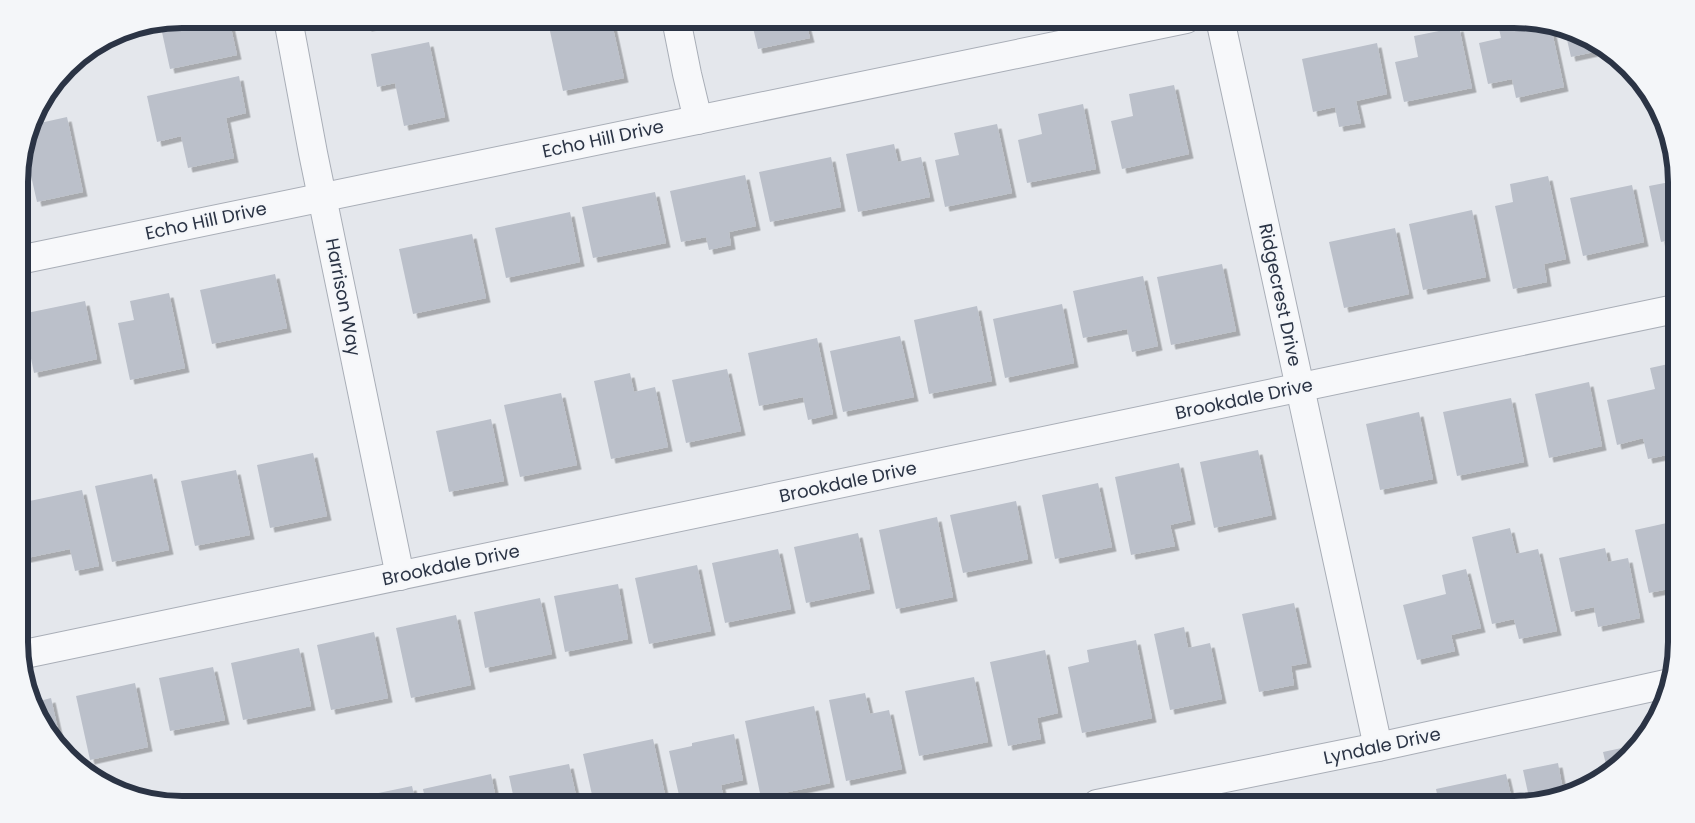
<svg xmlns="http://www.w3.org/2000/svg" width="1695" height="823" font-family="Poppins,sans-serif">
<defs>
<filter id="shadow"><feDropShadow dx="4.5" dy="4.5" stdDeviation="0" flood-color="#0004"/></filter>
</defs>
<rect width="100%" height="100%" fill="#e4e7ec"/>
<g fill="#bbc0ca" filter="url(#shadow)">
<path d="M181,19H229L237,55L170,69L160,23Z"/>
<path d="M366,19H400V20L367,27Z"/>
<path d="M563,19H611L624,78L563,91L548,22Z"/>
<path d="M751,19H805L810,38L758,49Z"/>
<path d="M1497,19H1514L1551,27L1564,87L1516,98L1512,79L1488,84L1479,43L1501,38Z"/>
<path d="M1459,27L1472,88L1404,102L1395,62L1418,57L1414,36Z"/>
<path d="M1565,31L1585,35L1603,50L1571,57Z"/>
<path d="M429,42L445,117L404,126L395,83L377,87L371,54Z"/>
<path d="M1377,43L1387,94L1356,101L1361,123L1339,127L1335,107L1313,112L1302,59Z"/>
<path d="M239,76L246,113L226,118L234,158L188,168L181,136L157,142L147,96Z"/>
<path d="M1174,85L1189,154L1122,169L1111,121L1133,116L1129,94Z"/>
<path d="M1083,104L1096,169L1027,183L1018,140L1042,134L1038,114Z"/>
<path d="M67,117L83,192L37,202L27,158L22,159L31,125Z"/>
<path d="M997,124L1012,193L945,207L935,160L959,155L954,133Z"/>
<path d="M894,144L898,162L921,157L930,197L858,212L846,154Z"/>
<path d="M831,157L841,207L770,222L759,172Z"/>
<path d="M745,175L756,226L729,232L731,245L709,250L706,237L681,242L670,191Z"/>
<path d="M1548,176L1566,259L1544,264L1547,282L1513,289L1495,206L1513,202L1510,184Z"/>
<path d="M1675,181V239L1661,242L1649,186Z"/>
<path d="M1632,185L1644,242L1583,256L1570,198Z"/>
<path d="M655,192L666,243L593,258L582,207Z"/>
<path d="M1472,210L1486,277L1423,290L1409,224Z"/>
<path d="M570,212L580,262L506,278L495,228Z"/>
<path d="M1395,228L1409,294L1344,308L1329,242Z"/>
<path d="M472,234L486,298L413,314L399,249Z"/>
<path d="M1222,264L1236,331L1171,345L1157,277Z"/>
<path d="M275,274L287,328L212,344L200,290Z"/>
<path d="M1143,276L1158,346L1132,352L1127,329L1083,338L1073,291Z"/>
<path d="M169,293L185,368L130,380L118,323L134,320L130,301Z"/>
<path d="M85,301L97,359L34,373L22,314Z"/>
<path d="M1062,304L1074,363L1005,378L993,319Z"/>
<path d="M977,306L992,381L929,394L914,320Z"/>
<path d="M900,336L914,397L843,412L830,351Z"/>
<path d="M817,338L833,414L808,420L803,397L759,406L748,353Z"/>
<path d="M1673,363L1676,376V453L1648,459L1643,438L1617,445L1607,400L1655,389L1650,368Z"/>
<path d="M727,369L741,431L686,443L672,380Z"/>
<path d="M630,373L634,392L655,387L668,447L611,459L594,381Z"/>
<path d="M1589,382L1602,446L1549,458L1535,394Z"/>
<path d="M561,393L577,465L520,477L504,405Z"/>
<path d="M1511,398L1524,462L1457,476L1443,412Z"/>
<path d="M1419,412L1433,479L1380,490L1366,424Z"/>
<path d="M491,419L504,481L449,492L436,431Z"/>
<path d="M1258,450L1272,515L1214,528L1200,462Z"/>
<path d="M313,453L327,516L270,528L257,465Z"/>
<path d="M1179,463L1191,520L1170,525L1175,546L1131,555L1115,477Z"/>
<path d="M236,470L250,535L195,546L181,481Z"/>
<path d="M152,474L169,550L112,562L95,486Z"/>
<path d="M1098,483L1112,547L1055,559L1042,495Z"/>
<path d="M82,490L99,566L75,571L70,549L22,559L20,548V503Z"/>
<path d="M1016,501L1028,559L963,573L950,515Z"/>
<path d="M937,517L953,597L896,609L879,530Z"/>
<path d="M1676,521V598L1673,588L1649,593L1635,530Z"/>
<path d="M1510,528L1516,554L1538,549L1557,631L1519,639L1514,619L1492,624L1472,537Z"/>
<path d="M858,533L870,589L806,603L794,547Z"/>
<path d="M1605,548L1608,562L1628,558L1640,618L1598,627L1594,607L1571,612L1559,558Z"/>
<path d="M778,549L791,609L725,623L712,563Z"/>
<path d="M697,565L711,631L649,644L635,578Z"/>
<path d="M1466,569L1481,628L1451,635L1455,651L1417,660L1403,605L1446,594L1442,575Z"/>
<path d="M618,584L628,639L565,652L554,596Z"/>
<path d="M540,598L552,654L485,668L474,612Z"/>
<path d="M1294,603L1307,663L1291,666L1294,685L1259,692L1242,614Z"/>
<path d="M456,615L471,685L411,698L396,628Z"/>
<path d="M1184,627L1188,648L1210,643L1222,699L1170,710L1154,634Z"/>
<path d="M374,632L388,698L331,710L317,645Z"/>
<path d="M1136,640L1152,718L1082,733L1068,667L1089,662L1087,650Z"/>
<path d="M299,648L311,706L243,720L231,663Z"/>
<path d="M1045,650L1058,713L1037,718L1041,739L1008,746L990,662Z"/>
<path d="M213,667L225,720L170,731L159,678Z"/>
<path d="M974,677L988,742L919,756L905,691Z"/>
<path d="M135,683L148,747L90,760L76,696Z"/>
<path d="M865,693L870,714L889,710L902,769L846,781L829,700Z"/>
<path d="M51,698L62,748L52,741L36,702Z"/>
<path d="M814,706L830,783L761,798L745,721Z"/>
<path d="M734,734L743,780L721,785L725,804H681L669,751L692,746V743Z"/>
<path d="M653,739L667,804H594L583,754Z"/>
<path d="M1631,746L1623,755L1608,773L1603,752Z"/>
<path d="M1558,763L1562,785L1583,781L1584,784L1530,802L1523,770Z"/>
<path d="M569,764L578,804H515L509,776Z"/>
<path d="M491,774L497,804H426L423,789Z"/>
<path d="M1506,774L1513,804H1439L1436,789Z"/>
<path d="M412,786L416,804H341L340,801Z"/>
<path d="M1426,795L1428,804H1389V803Z"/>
</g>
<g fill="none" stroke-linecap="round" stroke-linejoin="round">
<defs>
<g id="minor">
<path d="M288,19L313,153L400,576"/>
<path d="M676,19L687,74L698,120"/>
<path d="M1220,19L1378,747"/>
<path d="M19,260L1186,19"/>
<path d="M20,655L1675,309"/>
<path d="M1097,804L1378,747L1666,684"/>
</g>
</defs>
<use href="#minor" stroke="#a9aeb7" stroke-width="30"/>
<use href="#minor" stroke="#f7f8fa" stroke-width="28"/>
</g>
<g text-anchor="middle" stroke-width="4" stroke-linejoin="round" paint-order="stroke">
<g font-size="18" fill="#2b3445" stroke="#f4f6f9">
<text transform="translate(603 139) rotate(-12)" y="6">Echo Hill Drive</text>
<text transform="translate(206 221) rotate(-12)" y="6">Echo Hill Drive</text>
<text transform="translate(1280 295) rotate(78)" y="6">Ridgecrest Drive</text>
<text transform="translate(343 297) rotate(79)" y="6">Harrison Way</text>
<text transform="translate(1244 399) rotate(-12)" y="6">Brookdale Drive</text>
<text transform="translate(848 482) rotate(-12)" y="6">Brookdale Drive</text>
<text transform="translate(451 565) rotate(-12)" y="6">Brookdale Drive</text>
<text transform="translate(1382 746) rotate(-12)" y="6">Lyndale Drive</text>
</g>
</g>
<path d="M0 0H1695V823H0ZM182 28H1514A154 154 0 0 1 1668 182V642A154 154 0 0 1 1514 796H182A154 154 0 0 1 28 642V182A154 154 0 0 1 182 28Z" fill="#f4f6f9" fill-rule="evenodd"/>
<path fill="none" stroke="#2b3445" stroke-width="6" d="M182 28H1514A154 154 0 0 1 1668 182V642A154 154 0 0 1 1514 796H182A154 154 0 0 1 28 642V182A154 154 0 0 1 182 28Z"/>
</svg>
